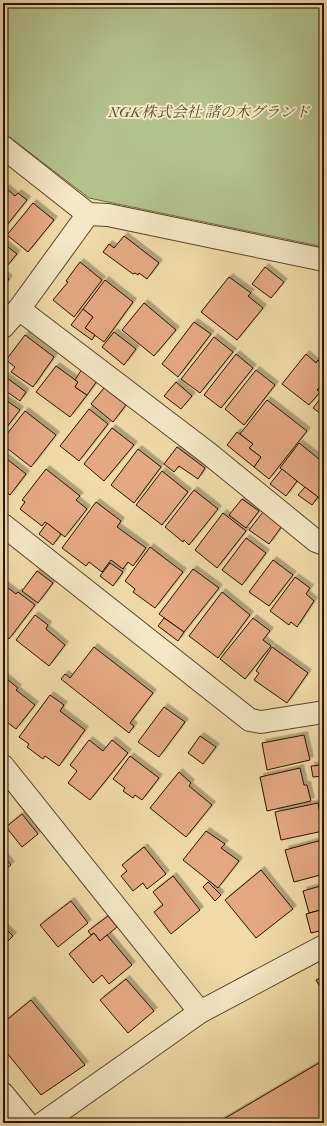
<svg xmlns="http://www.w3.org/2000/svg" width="327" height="1126" font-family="'IM FELL French Canon','Noto Serif JP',serif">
<defs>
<filter id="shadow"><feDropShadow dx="3.5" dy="-3.5" stdDeviation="0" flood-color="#0004"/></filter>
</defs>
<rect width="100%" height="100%" fill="#f0dba8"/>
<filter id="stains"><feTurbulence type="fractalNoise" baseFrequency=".005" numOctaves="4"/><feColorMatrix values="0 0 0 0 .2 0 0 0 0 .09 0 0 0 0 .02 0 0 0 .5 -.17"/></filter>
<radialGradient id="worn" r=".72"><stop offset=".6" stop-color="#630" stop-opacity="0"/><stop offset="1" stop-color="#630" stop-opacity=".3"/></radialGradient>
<path fill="#b3c18c" stroke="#6c6a46" d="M3,3H324V247L89,198L3,132Z"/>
<g fill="#e4a983" stroke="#261201" filter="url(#shadow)">
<path d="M6,188L15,196L18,193L27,200L3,230V191Z"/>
<path d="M33,203L54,220L28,252L7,235Z"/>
<path d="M124,236L159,263L147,279L139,273L138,275L135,273L133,274L103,252L109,244L114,248Z"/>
<path d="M3,243L17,254L7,266L3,263Z"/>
<path d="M80,262L102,280L74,317L53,300L68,282L66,281Z"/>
<path d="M265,267L284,282L271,298L252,284Z"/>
<path d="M3,274L9,279L3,287Z"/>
<path d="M229,277L251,293L248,296L263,308L237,340L201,312Z"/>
<path d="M105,280L133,302L104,342L85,328L93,317L83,309Z"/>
<path d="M144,303L176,330L154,356L122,330Z"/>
<path d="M83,309L93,317L85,328L95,335L92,340L71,325Z"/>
<path d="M194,322L211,334L178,377L162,364Z"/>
<path d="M114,332L136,349L124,365L102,347Z"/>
<path d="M25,335L54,357L33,387L11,372L15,367L6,360Z"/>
<path d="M214,337L233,352L200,393L181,379Z"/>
<path d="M236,354L253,368L221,408L204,395Z"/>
<path d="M306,354L316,363L318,360L324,365V382L317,390L320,392L309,405L282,384Z"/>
<path d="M56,366L78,382L75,387L87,395L70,417L36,392Z"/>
<path d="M82,369L97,381L87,395L75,387L78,382L75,380Z"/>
<path d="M256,370L275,385L244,425L225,409Z"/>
<path d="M3,375L26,392L20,401L3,389Z"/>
<path d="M176,382L192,396L181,409L164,396Z"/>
<path d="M104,388L126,405L113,422L91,404Z"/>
<path d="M324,394V416L313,408Z"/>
<path d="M3,398L20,410L3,432Z"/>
<path d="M267,400L307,431L269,479L254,467L261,457L249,448L253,444L240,434Z"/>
<path d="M89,409L108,424L79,461L60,446Z"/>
<path d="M25,411L56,435L31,467L3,445V439Z"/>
<path d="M112,428L134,445L104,481L84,464Z"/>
<path d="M237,432L253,444L249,448L261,457L254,467L227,445Z"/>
<path d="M299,443L324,463V492L319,498L280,468Z"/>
<path d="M177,447L205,468L198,479L179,466L174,472L164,464Z"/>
<path d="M138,449L161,467L134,503L111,485Z"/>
<path d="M3,456L26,474L10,495L3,489Z"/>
<path d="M46,469L80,496L76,500L87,509L65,537L45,522L42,526L20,509L25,502L22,500Z"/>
<path d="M282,469L297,481L286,496L270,484Z"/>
<path d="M162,471L188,492L162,525L136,505Z"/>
<path d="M305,487L318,497L312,505L298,495Z"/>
<path d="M194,490L218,509L189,545L184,540L183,542L165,527Z"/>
<path d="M242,499L259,511L246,528L229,515Z"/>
<path d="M96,502L121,521L117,527L146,548L133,566L128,562L123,569L111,560L102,572L89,562L86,566L62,548Z"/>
<path d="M263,512L282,526L269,544L249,530Z"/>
<path d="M223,513L246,531L217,568L195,550Z"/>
<path d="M47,523L61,534L53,545L39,534Z"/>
<path d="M246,538L266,553L242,585L222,570Z"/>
<path d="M150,547L183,572L155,608L133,592L135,589L125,581Z"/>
<path d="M273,560L293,575L269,606L249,592Z"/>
<path d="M110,563L123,572L113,586L100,576Z"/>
<path d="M193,569L219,588L184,632L159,614Z"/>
<path d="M37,571L53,583L38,603L22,591Z"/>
<path d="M295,577L310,588L306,594L314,601L297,627L291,622L289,625L270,611Z"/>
<path d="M3,584L16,594L18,592L35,605L9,639L8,638L4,643L3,642Z"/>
<path d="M222,592L250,615L218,658L189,636Z"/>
<path d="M35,615L48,625L46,629L65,645L49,666L16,640Z"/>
<path d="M164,618L184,632L178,641L158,626Z"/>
<path d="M253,618L270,631L263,640L271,646L245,679L220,659Z"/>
<path d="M94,647L153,693L130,723L134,726L129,733L61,679L65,674L70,678Z"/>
<path d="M272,647L308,673L287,703L254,680L259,673L256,671Z"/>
<path d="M3,676L18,688L16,690L35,705L16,729L3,719Z"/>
<path d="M50,695L64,705L60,711L85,730L59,766L45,756L43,759L27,747L29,744L19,737Z"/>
<path d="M164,707L185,722L159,757L138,742Z"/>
<path d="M304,735L310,760L267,770L262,743Z"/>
<path d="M200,736L216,747L203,764L188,753Z"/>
<path d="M89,740L103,751L112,740L128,753L90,800L68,783L77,771L70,765Z"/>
<path d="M130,756L159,778L142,800L135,795L133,798L123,791L125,788L113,779Z"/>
<path d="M322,765L324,776L313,777L311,766Z"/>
<path d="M300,768L304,785H307L311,801L267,811L260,777Z"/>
<path d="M179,772L191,783L189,786L212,805L186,837L150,808Z"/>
<path d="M318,803L323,831L281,840L275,812Z"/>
<path d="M22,814L38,834L22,847L6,827Z"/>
<path d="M206,831L225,844L221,848L239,861L218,888L183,860Z"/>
<path d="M322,840L324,847V874L294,882L285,850Z"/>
<path d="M144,847L166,874L147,889L143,883L133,891L121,876L127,871L122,865Z"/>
<path d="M3,855L11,865L3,871Z"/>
<path d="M261,870L293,909L256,938L225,900Z"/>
<path d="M173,876L200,910L171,934L154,912L163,905L153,892Z"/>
<path d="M208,882L221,895L215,901L203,887Z"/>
<path d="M324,885V910V909L309,913L303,891Z"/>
<path d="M71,901L88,923L58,947L40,925Z"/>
<path d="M324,909V930L311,933L306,914Z"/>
<path d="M108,916L117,927L100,941L94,933L91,935L88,931Z"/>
<path d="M3,926L13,936L3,946Z"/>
<path d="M94,933L100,941L107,935L132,965L109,984L102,975L93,983L69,954Z"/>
<path d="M324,976V994L316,980Z"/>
<path d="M126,979L154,1011L128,1033L100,1000Z"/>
<path d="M31,1000L85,1065L41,1095L3,1048V1023Z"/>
<path d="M324,1060V1123H217Z"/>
</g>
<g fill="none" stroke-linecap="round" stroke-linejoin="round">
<defs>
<g id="minor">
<path d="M3,147L88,214L108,215L324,260"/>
<path d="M19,309L208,453L316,541L324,544"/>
<path d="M3,327L19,309L88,214"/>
<path d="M3,525L250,720L261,722L324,712"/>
<path d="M3,766L200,1012"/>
<path d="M3,1094L27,1123"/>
<path d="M43,1123L200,1012L324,946"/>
</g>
</defs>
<use href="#minor" stroke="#58442b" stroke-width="24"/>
<use href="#minor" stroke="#f5e8c6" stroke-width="22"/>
</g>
<g text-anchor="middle" stroke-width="4" stroke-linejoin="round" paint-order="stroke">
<g font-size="15" font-style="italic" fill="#574f32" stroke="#f5e8c6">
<text x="209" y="117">NGK株式会社 諸の木グランド</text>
</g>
</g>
<rect width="327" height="1126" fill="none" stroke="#f0dba8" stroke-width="16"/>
<rect x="4" y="4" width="319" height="1118" fill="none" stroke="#261201" stroke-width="2"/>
<rect x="8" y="8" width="311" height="1110" fill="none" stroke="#261201"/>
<rect width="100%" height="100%" filter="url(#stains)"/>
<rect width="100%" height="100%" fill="url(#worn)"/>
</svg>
